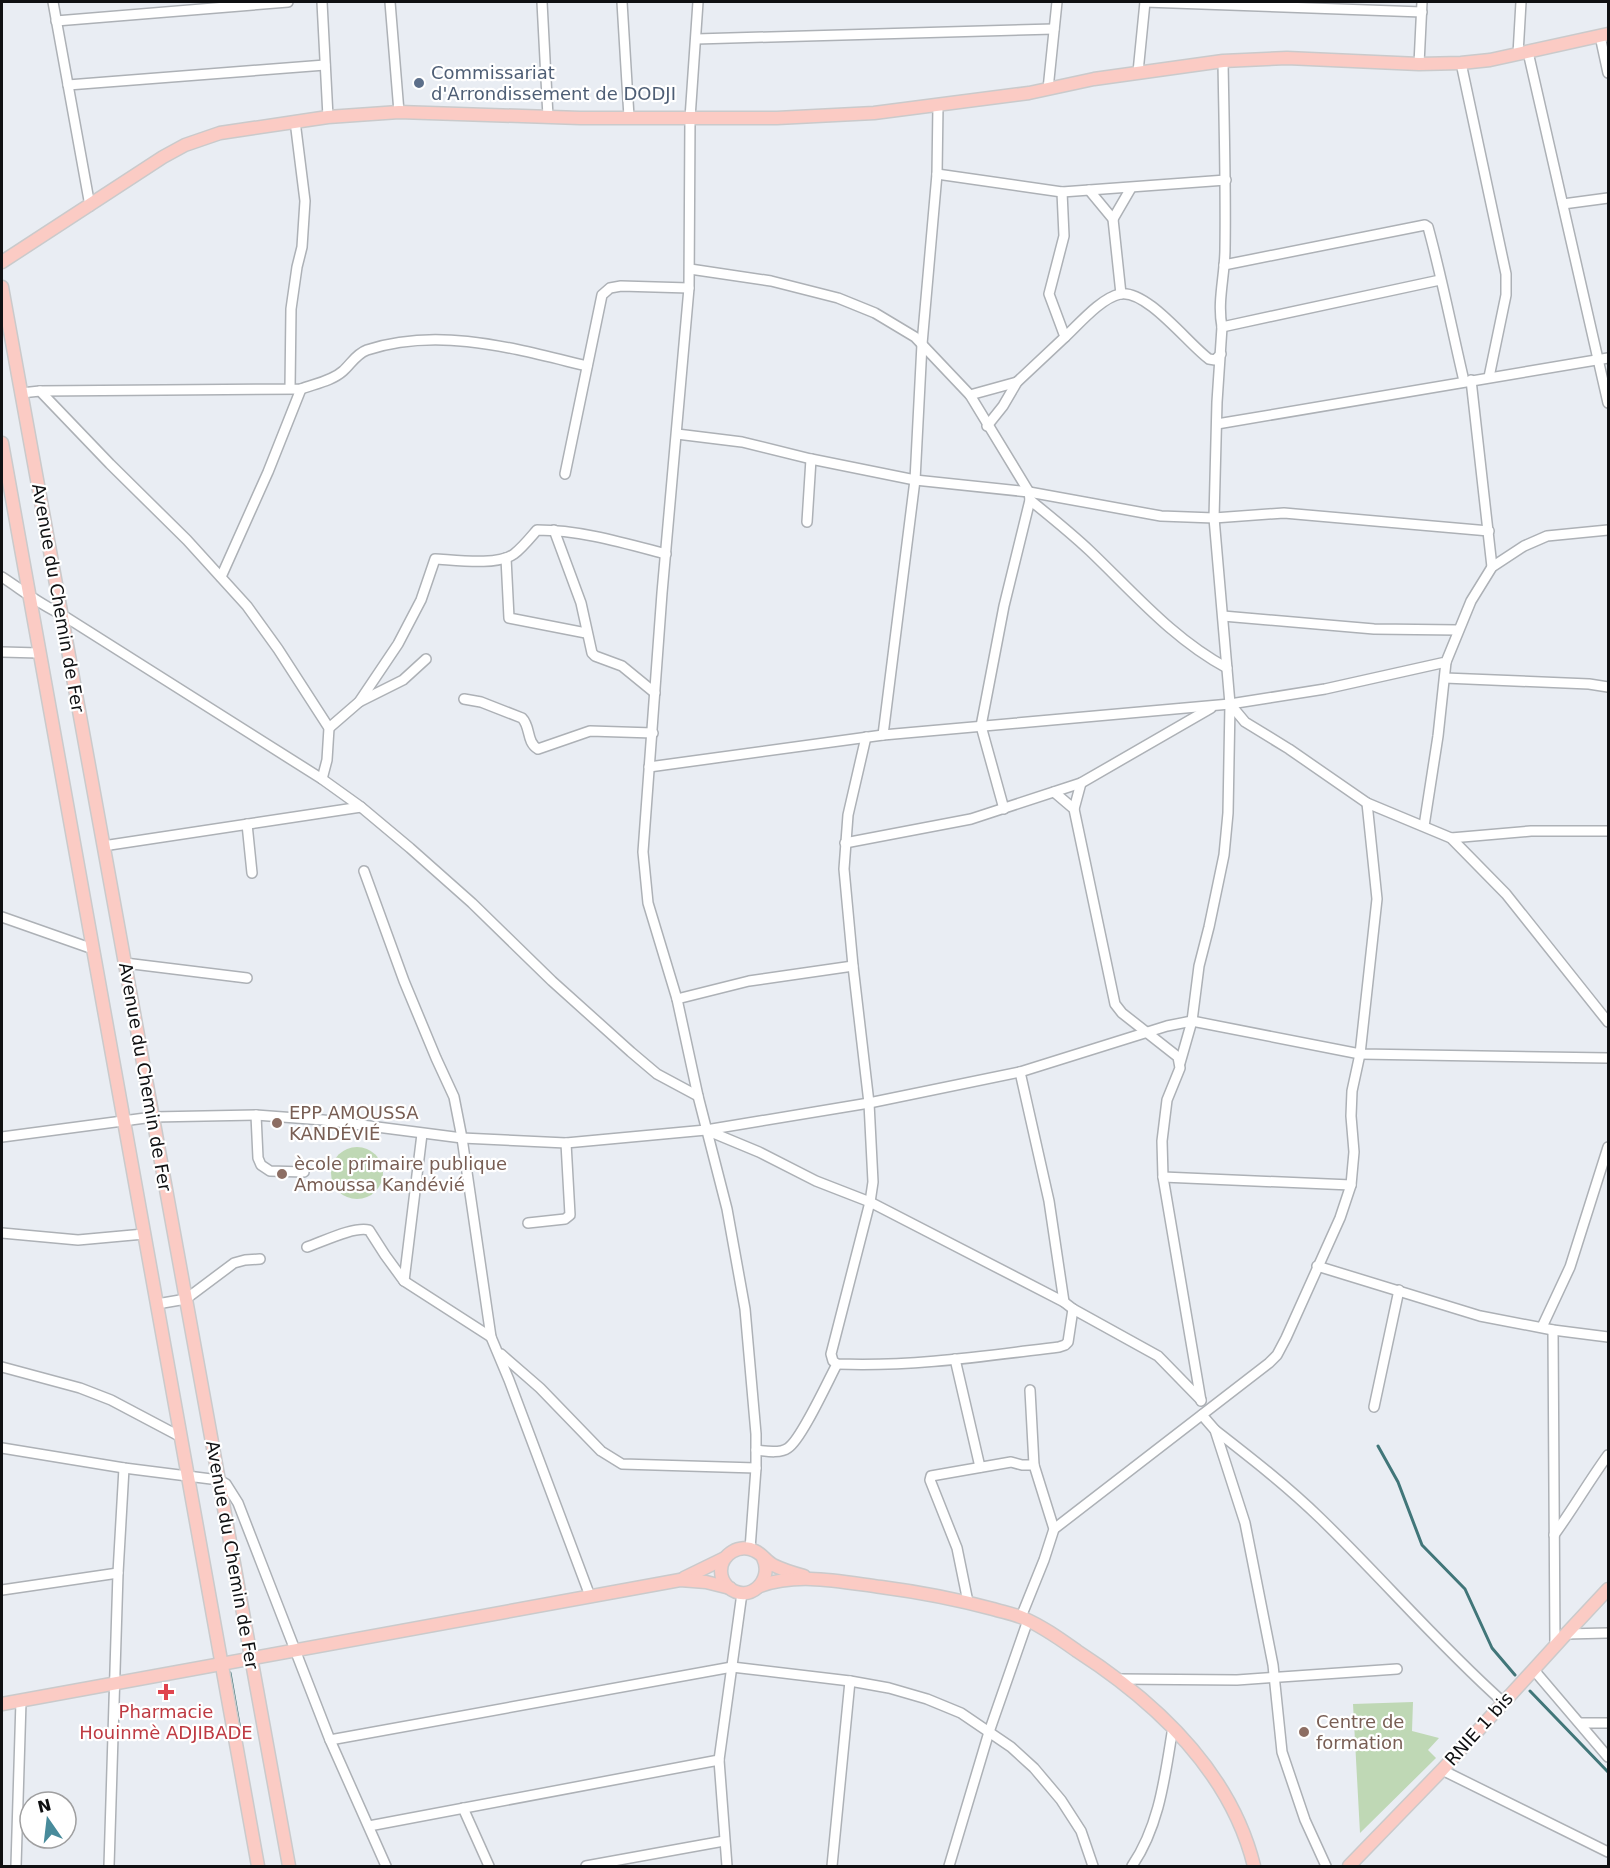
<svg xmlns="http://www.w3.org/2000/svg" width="1610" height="1868" font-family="'DejaVu Sans',sans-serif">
<rect width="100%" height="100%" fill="#e9edf3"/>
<g fill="#bfd8b5">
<circle cx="357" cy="1173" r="26"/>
<path d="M1413,1702L1412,1731L1439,1738L1428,1750L1436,1758L1360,1833L1353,1704Z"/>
</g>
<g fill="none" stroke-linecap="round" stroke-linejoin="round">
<g stroke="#417679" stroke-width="3">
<path d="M1378,1446L1398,1482L1422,1545L1465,1589L1492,1648L1515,1675"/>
<path d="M230,1673L240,1730"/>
<path d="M1530,1691L1608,1772"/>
</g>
<defs>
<g id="minor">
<path d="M53,2L90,206"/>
<path d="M322,2L328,117"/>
<path d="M390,2L399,112"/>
<path d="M542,2L548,117"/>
<path d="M622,2L629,117"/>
<path d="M698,2L690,118L689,288L662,593L643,852L648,903L677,999L698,1096L727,1209L745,1309L756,1434V1468L750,1549"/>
<path d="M1145,2L1422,12"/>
<path d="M56,21L288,2"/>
<path d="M1600,36L1608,73"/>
<path d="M696,39L1054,29"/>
<path d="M1528,52L1608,403"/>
<path d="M1518,54L1521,2"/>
<path d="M1461,63L1506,274V295L1489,377"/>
<path d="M1419,64L1422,2"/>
<path d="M1138,72L1145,2"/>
<path d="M68,85L325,65"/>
<path d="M1048,89L1057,2"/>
<path d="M937,174L1062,192L1226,180"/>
<path d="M1089,190L1113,219L1121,294"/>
<path d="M1563,204L1608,198"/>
<path d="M1113,219L1131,188"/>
<path d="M1224,265L1425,225L1428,227C1442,278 1452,330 1464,381"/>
<path d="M690,269L771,281L838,298L875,313L915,337L970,395L1029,492L1030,500L1004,606L981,726L1004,809"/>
<path d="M1222,327L1440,280"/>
<path d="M1065,337C1079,324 1101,298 1120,294C1147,289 1189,345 1209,359L1215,360L1221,354"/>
<path d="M1471,380L1492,567"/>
<path d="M290,388L291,309L297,267L302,247L305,201L295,121"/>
<path d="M40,391L301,389C314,384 332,381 343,371C351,364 356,354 367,350C439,326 516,349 587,366"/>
<path d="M21,393L40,391L110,464L187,540L247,606L278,649L329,728L327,760L322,779"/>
<path d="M970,395L1017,382"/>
<path d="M1217,424L1608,358"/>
<path d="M987,426L1003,406L1017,382L1065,337L1049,294L1064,236L1062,192"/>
<path d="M677,434L742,442L811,459L915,480L1029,492L1161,516L1214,518L1284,513L1489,531"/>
<path d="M565,474L602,295L610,288L621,286L689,288"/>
<path d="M1030,500C1051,517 1071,533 1090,551C1134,593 1173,639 1227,668"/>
<path d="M807,522L811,459"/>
<path d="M554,530L581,603L592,653L595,656L622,666L655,693"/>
<path d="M506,558L509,618L586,633"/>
<path d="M2,577C22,590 39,604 61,614L322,779L361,807L410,848L472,903L552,981L631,1052L657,1074L698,1096"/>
<path d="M221,577L268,472L301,389"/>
<path d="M1223,616L1374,629L1458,630"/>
<path d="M2,652L39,653"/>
<path d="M1445,678L1589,684L1608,687"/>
<path d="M464,699L481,702L522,718C531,727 526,742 538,749L590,731L653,733"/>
<path d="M359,702L403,680L426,659"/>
<path d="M1230,704L1245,722L1289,749L1367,803L1451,838L1506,894L1608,1022"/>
<path d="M329,728L359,702L398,644L421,600L435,559C455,560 498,566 514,554C522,548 530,538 537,530C581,530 624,543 666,554"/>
<path d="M883,735L915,480L922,344L937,174L938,105"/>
<path d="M866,737L848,815L844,869L853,966L869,1103L873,1182L870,1202L831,1354L833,1361L837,1364C912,1367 985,1356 1059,1347L1065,1345L1068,1342L1073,1309"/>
<path d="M649,767L883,735L1230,704L1325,689L1446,662L1471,601L1492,567L1524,546L1547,536L1608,530"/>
<path d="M1054,792L1074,809L1115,1004L1122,1013L1178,1057L1180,1068L1167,1100L1162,1141L1163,1177L1201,1401"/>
<path d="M1074,809L1081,783"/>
<path d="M247,824L252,873"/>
<path d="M1424,826L1438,736L1446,662"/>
<path d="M1451,838L1531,831H1608"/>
<path d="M845,843L971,819L1081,783L1211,708"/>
<path d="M103,846L361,807"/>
<path d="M364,871L404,981L436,1058L454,1097L462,1138L491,1337L509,1380L590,1596"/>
<path d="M2,917L93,949"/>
<path d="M125,963L247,978"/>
<path d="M677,999L749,981L853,966"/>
<path d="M1180,1063L1192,1021L1199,966L1209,927L1224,855L1228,813L1230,704L1214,518L1217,402L1222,327C1217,301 1225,275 1225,249C1226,186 1224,124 1223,61"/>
<path d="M1020,1072L1049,1201L1064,1302"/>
<path d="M256,1115L258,1158L261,1165L270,1171L304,1172"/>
<path d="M706,1130L759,1152L816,1181L870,1202L1064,1302L1073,1309L1158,1356L1201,1400"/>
<path d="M2,1137L153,1117L256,1115L323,1120L462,1138L566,1143L706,1130L869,1103L1020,1072L1167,1026L1192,1021L1360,1054L1608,1058"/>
<path d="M1163,1177L1351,1185"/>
<path d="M528,1223L565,1219L570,1215L566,1143"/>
<path d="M2,1233L78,1240L144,1234"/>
<path d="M307,1247C322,1242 354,1226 369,1230L385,1255L404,1281L491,1337"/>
<path d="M1317,1266L1480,1316L1553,1330L1608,1337"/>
<path d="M404,1281L422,1134"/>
<path d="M157,1304L186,1299L234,1263L245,1260L260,1259"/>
<path d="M1542,1327L1570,1267L1608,1147"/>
<path d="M1553,1330L1555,1646"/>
<path d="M501,1354L540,1388L601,1451L622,1464L756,1468"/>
<path d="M955,1359L980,1467"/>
<path d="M2,1367L80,1388L111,1400L181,1437"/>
<path d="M1030,1390L1034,1465"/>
<path d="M1374,1407L1399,1290"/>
<path d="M1202,1415L1215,1430L1245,1523L1273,1665L1282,1752L1305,1820L1326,1866"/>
<path d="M1215,1430C1251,1458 1287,1486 1320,1518C1382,1578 1438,1644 1503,1702"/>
<path d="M2,1448L124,1468L219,1480L226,1484L238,1503L330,1740L386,1866"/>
<path d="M756,1450C765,1451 780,1454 788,1448C801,1440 828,1381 837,1364"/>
<path d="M1054,1529L1269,1363L1277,1355L1286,1338L1340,1218L1351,1185L1354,1152L1351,1116L1352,1091L1360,1054L1377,899L1367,803"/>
<path d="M1554,1535C1573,1509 1589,1481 1608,1455"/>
<path d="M2,1590L118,1573"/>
<path d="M968,1602L957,1548L930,1480L931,1476L1011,1462L1022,1465H1034L1054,1529L1044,1560L1021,1617"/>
<path d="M1566,1634L1608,1633"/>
<path d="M1533,1669L1608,1757"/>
<path d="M1118,1679L1237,1680L1397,1669"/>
<path d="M1580,1723H1608"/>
<path d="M330,1740L732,1667L850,1681L889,1688L927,1699L961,1713L1011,1747L1034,1768L1061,1800L1081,1831L1093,1866"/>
<path d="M1442,1770L1608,1852"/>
<path d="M463,1808L489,1866"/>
<path d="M369,1826L719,1760"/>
<path d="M16,1866L21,1701"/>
<path d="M109,1866L118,1573L124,1468"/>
<path d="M586,1866L724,1841"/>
<path d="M727,1866L719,1760L742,1593"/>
<path d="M832,1866L850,1681"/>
<path d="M949,1866L989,1732L1028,1620"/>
<path d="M1132,1866C1160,1825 1165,1775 1173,1727"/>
</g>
<g id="major">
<path d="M2,262L163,157L185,145L220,133L328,117L399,112L580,118H777L874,113L1029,93L1094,79L1223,61L1287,58L1419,64L1461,63L1490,60L1608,34"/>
<path d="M2,287L289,1866"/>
<path d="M2,443L258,1866"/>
<path d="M763,1558C774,1580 749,1605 728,1587C724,1583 721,1577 721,1571C721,1554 740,1543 755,1551C762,1554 766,1561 773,1565C783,1570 793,1573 804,1576"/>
<path d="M684,1578L725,1558"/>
<path d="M760,1586C799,1572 842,1582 881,1587C919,1592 956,1599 993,1609C1003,1612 1014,1614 1023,1618C1042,1626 1060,1639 1077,1651C1156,1702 1231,1773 1254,1866"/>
<path d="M2,1704L680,1580L706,1582L730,1588"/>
<path d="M1349,1866L1442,1770L1566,1634L1608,1589"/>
</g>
</defs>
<use href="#minor" stroke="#adb1b6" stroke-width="12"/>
<use href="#major" stroke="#cacacb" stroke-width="15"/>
<use href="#minor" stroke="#fff" stroke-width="9"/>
<use href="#major" stroke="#fbcbc4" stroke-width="12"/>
</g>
<circle fill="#5c6f8a" stroke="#fff" stroke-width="2" cx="419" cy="83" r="6"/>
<g fill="#8d6e63" stroke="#fff" stroke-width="2">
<circle cx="277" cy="1123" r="6"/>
<circle cx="282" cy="1174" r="6"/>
<circle cx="1304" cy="1732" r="6"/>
</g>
<path fill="#e0444e" stroke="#fff" stroke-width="2" d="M163 1683h6v6h6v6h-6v6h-6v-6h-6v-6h6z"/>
<g text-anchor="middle" stroke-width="4.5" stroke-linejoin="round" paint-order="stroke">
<g font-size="18" fill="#4e5e75" stroke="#fff" text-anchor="start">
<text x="431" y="79">Commissariat<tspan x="431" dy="21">d'Arrondissement de DODJI</tspan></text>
</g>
<g font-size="18" fill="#0f1012" stroke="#fff">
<text transform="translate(58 598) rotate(80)" y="6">Avenue du Chemin de Fer</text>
<text transform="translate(145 1077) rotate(80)" y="6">Avenue du Chemin de Fer</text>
<text transform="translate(232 1555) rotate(80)" y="6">Avenue du Chemin de Fer</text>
<text transform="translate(1479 1729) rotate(-48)" y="6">RNIE 1 bis</text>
</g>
<g font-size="18" fill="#785e54" stroke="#fff" text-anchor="start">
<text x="289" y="1119">EPP AMOUSSA<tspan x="289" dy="21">KANDÉVIÉ</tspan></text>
<text x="294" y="1170">ècole primaire publique<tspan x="294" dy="21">Amoussa Kandévié</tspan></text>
<text x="1316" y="1728">Centre de<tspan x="1316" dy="21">formation</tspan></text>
</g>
<g font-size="18" fill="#be3a42" stroke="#fff">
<text x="166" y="1718">Pharmacie<tspan x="166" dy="21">Houinmè ADJIBADE</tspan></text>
</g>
</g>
<rect width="1610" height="1868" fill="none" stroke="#0f1012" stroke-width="6"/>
<g transform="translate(48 1820) rotate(346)"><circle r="28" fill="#ffffff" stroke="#9f9fa0" stroke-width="1.5"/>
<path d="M0-4.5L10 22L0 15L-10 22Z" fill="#488b9b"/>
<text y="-9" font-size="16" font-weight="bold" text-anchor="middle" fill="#0f1012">N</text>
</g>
</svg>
